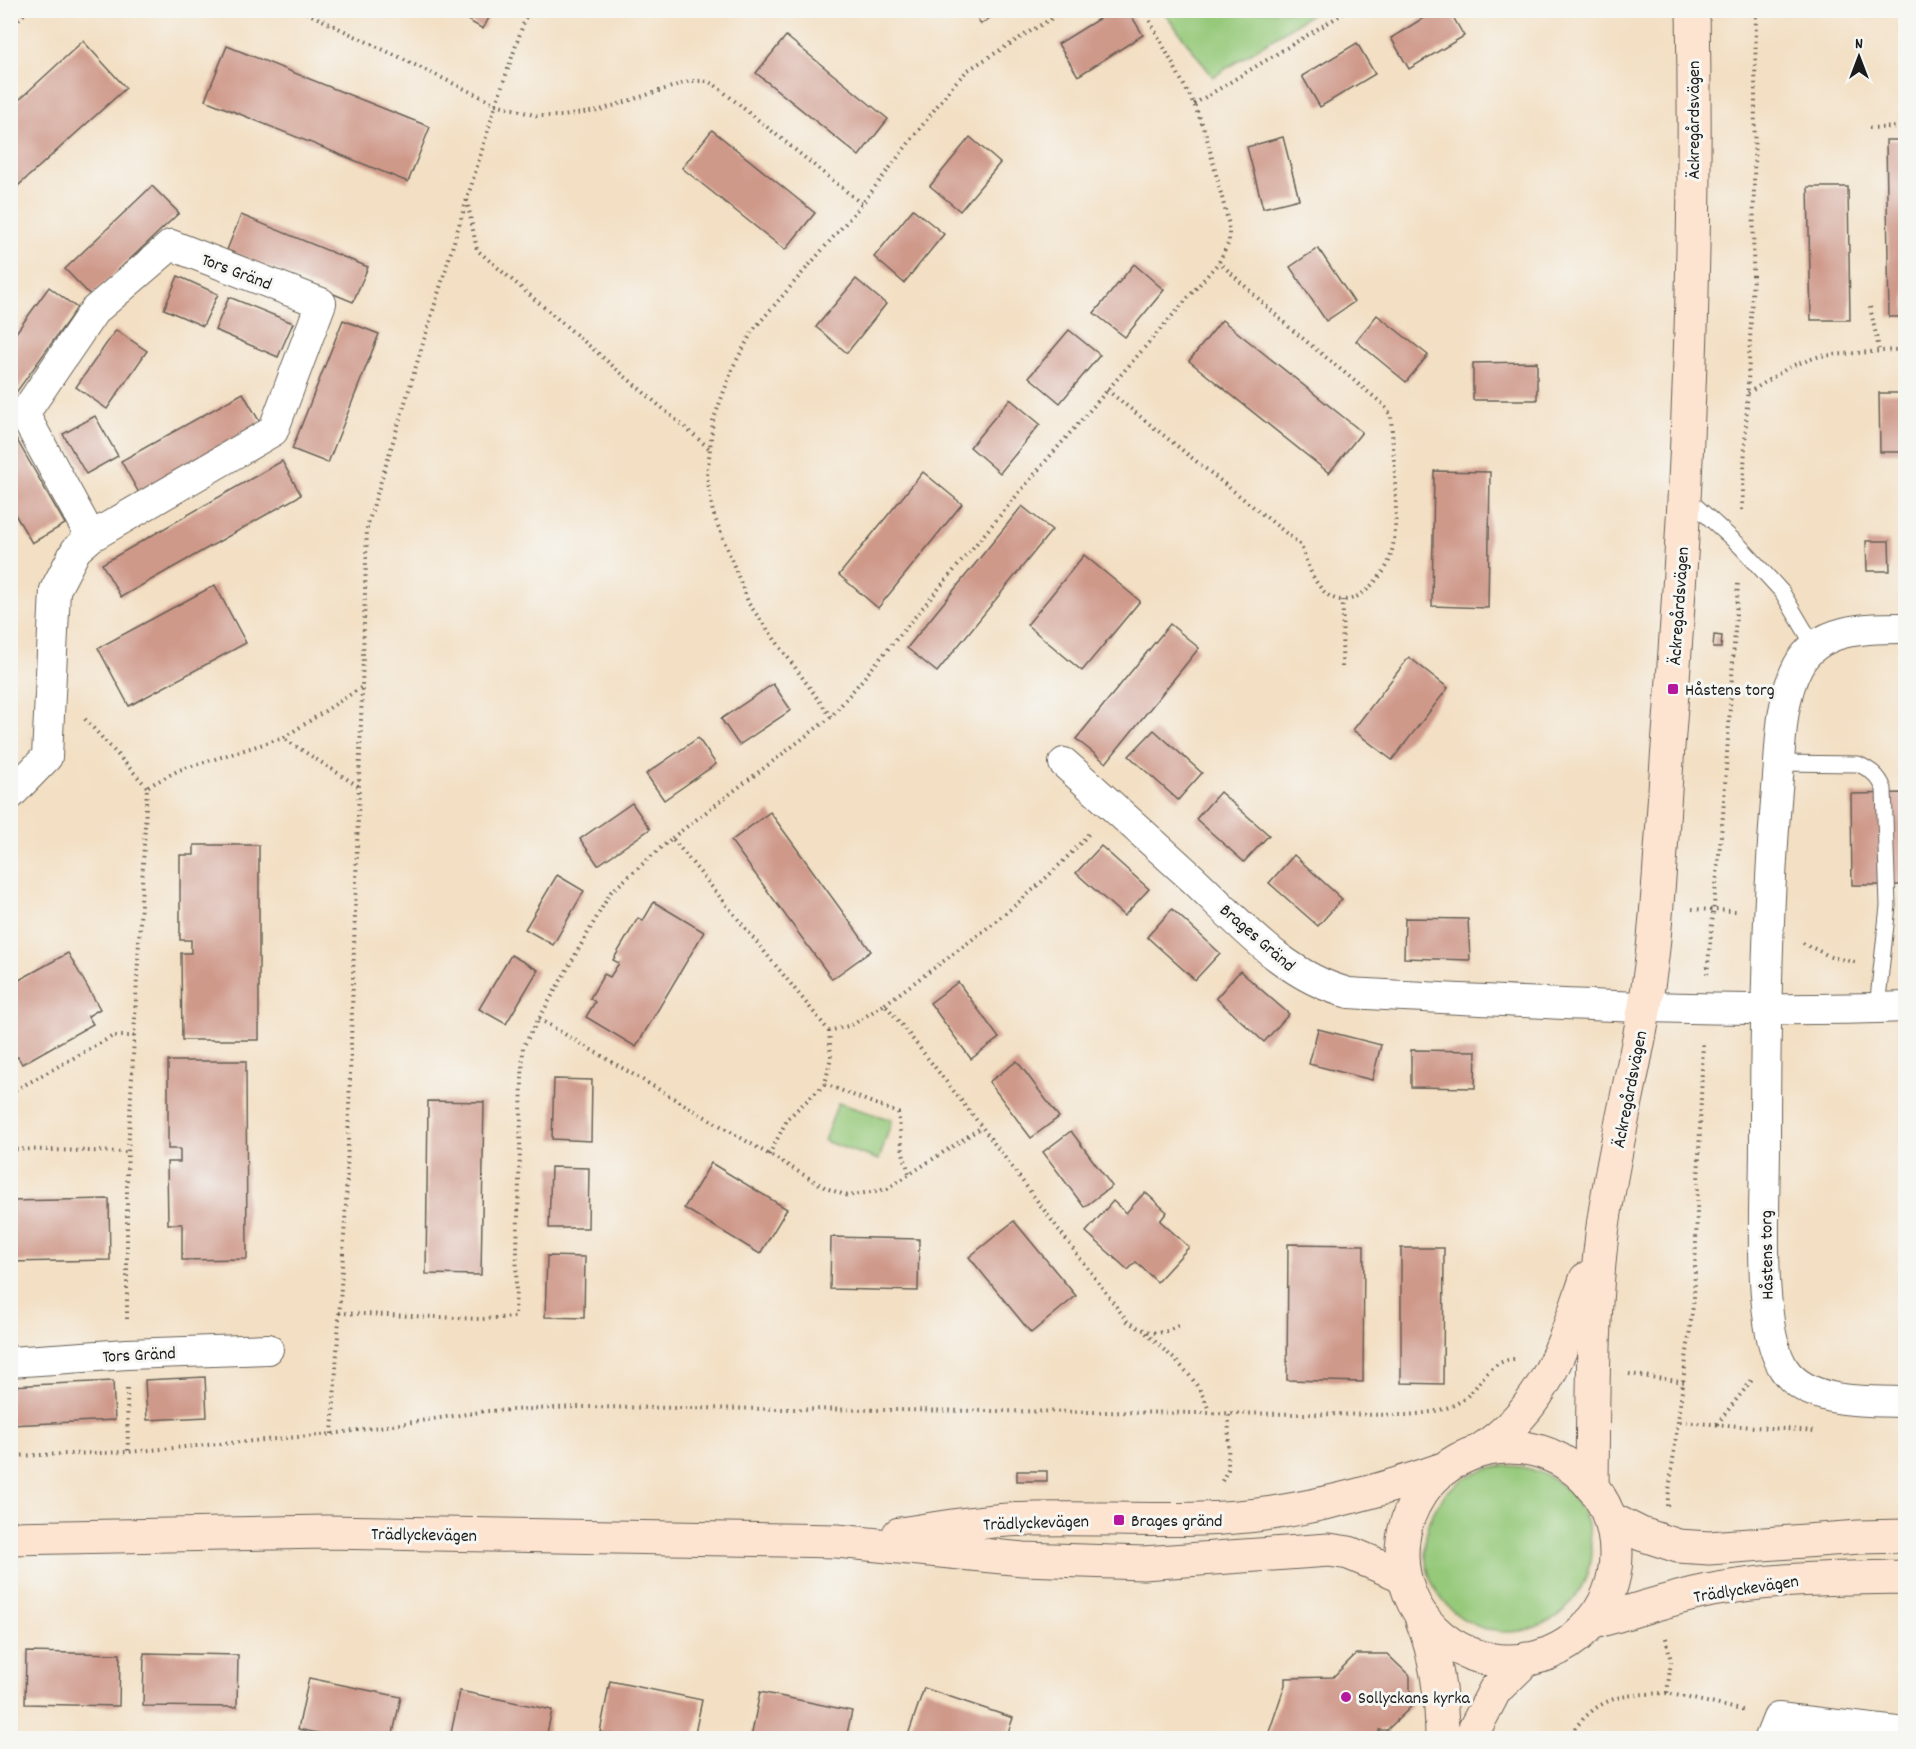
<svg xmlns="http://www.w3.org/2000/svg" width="1916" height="1749" font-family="Dekko,sans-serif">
<rect width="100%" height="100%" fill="#f6f6f2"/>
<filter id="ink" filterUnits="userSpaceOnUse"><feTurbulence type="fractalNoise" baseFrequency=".0167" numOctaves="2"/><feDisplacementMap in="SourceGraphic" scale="12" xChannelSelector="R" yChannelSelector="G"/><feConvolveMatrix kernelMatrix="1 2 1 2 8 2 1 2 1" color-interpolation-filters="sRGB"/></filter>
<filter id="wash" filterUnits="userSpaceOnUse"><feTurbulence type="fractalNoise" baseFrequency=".008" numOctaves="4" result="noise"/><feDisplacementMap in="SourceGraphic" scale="24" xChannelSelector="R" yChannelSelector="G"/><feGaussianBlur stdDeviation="1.35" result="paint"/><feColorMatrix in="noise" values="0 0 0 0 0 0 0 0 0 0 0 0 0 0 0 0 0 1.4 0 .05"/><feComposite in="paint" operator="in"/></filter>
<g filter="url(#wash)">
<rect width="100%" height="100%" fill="#f3dfc3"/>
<g fill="#96c97a" stroke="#59724b" stroke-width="1.5">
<path d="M1163,11H1316L1213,77Z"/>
<path d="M838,1103L892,1120L879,1160L824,1141Z"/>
<circle cx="1508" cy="1549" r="83"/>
</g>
<g id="blocks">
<g fill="#cf998a">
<path d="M450,10H493L483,29Z"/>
<path d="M972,10H1002L981,24Z"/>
<path d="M1113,10H1128L1143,35L1078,76L1058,44Z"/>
<path d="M1436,10H1449L1464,36L1409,69L1391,38Z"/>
<path d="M786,36L888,119L859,156L756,73Z"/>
<path d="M83,41L126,88L10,193V108Z"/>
<path d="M1357,43L1375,74L1320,107L1302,76Z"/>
<path d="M227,46L430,127L408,182L205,100Z"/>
<path d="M712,130L815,213L785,250L682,168Z"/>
<path d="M970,137L1000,163L960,211L930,186Z"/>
<path d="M1283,137L1299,199L1263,208L1247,147Z"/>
<path d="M1886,140H1906V317H1889Z"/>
<path d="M152,186L179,213L91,296L65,269Z"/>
<path d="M1808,187H1848L1850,320H1811Z"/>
<path d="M913,209L944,234L904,283L874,257Z"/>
<path d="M241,215L368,267L353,302L227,250Z"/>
<path d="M1318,248L1354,302L1326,321L1290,267Z"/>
<path d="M1134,264L1164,290L1125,337L1094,313Z"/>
<path d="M178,276L218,294L203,326L164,309Z"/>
<path d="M856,279L886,304L847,353L816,327Z"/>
<path d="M49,287L77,308L10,401V341Z"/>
<path d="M229,297L293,323L278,357L215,330Z"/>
<path d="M1377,315L1428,355L1406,382L1356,341Z"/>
<path d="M343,320L379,334L328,463L292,449Z"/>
<path d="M1222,320L1362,432L1329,473L1189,361Z"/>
<path d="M116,330L147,351L107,409L76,387Z"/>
<path d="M1069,330L1100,355L1060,403L1029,377Z"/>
<path d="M1537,362V400H1473V363Z"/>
<path d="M243,393L261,424L139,493L121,461Z"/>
<path d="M1879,393H1906V452H1880Z"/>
<path d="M1010,399L1040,424L1000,473L970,447Z"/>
<path d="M95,416L118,456L86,474L63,434Z"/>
<path d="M13,433L65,524L32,543L10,506V435Z"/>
<path d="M282,461L301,495L121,597L102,564Z"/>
<path d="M1434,471L1490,472L1488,608L1432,606Z"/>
<path d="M923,472L962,504L878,608L839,575Z"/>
<path d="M1022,506L1052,530L937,672L907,648Z"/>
<path d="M1866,541H1889L1890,571H1867Z"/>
<path d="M1084,555L1140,601L1082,671L1027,625Z"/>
<path d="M215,585L246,643L129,706L98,648Z"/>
<path d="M1170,624L1199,648L1106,763L1076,739Z"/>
<path d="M1714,635L1722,636L1721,648H1713Z"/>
<path d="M1409,657L1448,688L1392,760L1353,730Z"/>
<path d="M773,684L791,710L739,745L721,719Z"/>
<path d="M1154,730L1202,773L1178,800L1129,756Z"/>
<path d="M698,738L716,764L664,800L646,774Z"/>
<path d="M1220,792L1269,835L1244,862L1196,819Z"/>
<path d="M1906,793V885H1852L1851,794Z"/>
<path d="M632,803L650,829L598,865L580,839Z"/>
<path d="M770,812L871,951L832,979L731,841Z"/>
<path d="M194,845H259V1040H182L181,953H191V940H180V855H194Z"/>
<path d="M1101,846L1149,889L1124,916L1076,873Z"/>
<path d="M1294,855L1342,899L1318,926L1269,883Z"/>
<path d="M557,875L584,891L553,945L525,929Z"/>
<path d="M654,902L704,932L636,1047L586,1017L595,1002L590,998L604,974L610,977L619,963L613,960L638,918L643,921Z"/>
<path d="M1172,909L1220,953L1195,980L1147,937Z"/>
<path d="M1405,918L1468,919L1470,960L1404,958Z"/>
<path d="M68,953L100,1009L88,1016L93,1024L22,1064L18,1057L10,1061V985Z"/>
<path d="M511,955L538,970L506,1024L479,1009Z"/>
<path d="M1240,971L1289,1014L1264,1042L1216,998Z"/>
<path d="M958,982L999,1038L971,1059L930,1003Z"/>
<path d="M1318,1029L1381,1045L1372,1080L1309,1064Z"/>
<path d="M1411,1050L1476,1051L1475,1088L1411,1087Z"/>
<path d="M168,1061H246L247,1259L182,1260V1224H168L167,1162H180V1149H168Z"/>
<path d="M1017,1061L1059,1117L1031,1138L989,1082Z"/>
<path d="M554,1079L592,1080L591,1141L552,1139Z"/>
<path d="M428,1101L484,1102L481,1275L426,1274Z"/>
<path d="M1071,1131L1112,1186L1084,1207L1043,1152Z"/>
<path d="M711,1163L787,1209L760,1254L684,1208Z"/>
<path d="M551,1167L589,1168L588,1228H549Z"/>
<path d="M1145,1192L1167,1212L1160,1221L1189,1247L1157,1282L1136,1262L1128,1270L1086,1232L1113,1201L1126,1213Z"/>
<path d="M109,1199L110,1260L10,1262V1201Z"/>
<path d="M1014,1221L1076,1296L1031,1333L969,1257Z"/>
<path d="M831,1237L919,1239L918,1291L830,1289Z"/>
<path d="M1288,1244L1364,1245L1363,1382L1287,1380Z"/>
<path d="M1401,1248H1444L1443,1384L1401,1383Z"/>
<path d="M547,1256L585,1257L584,1318L545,1317Z"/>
<path d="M205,1377L207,1417L147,1420L145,1380Z"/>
<path d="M113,1381L115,1420L10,1425V1386Z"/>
<rect x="1017" y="1471" width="30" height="10"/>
<path d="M26,1652L120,1654L119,1706L25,1704Z"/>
<path d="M144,1653L238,1655L237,1707L143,1706Z"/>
<path d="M1356,1654H1387L1410,1676V1708L1387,1730H1379V1738H1267L1285,1685V1678L1333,1677Z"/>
<path d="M309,1678L401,1697L392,1738H343L298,1729Z"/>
<path d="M610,1681L702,1700L694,1738H629L600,1732Z"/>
<path d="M924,1688L1013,1718L1006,1738H907Z"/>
<path d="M460,1691L552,1710L546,1738H450Z"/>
<path d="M760,1692L852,1711L846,1738H751Z"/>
</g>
</g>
</g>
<g filter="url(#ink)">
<use href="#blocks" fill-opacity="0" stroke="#676056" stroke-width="1.5"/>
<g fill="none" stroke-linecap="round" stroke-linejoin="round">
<defs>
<g id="lane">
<path d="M1685,496L1740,546L1782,592L1814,646"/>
<path d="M1780,763L1858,764C1871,770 1879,776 1884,789L1888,906L1877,1008"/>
</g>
<g id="street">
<path d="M1906,628C1867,628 1819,627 1798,666C1779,702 1781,750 1777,789C1767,906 1765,1023 1765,1140C1765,1195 1761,1260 1768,1314C1770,1332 1774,1353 1784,1369C1808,1405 1868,1401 1906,1402"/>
<path d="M1064,763C1107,801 1150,840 1193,879C1240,923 1285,977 1349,993C1534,1003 1720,1014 1906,1007"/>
<path d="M10,795L47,757L55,590L76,550L91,537L273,431L321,303L171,245L94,311L24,414L91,537"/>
<path d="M10,1362L127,1354L268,1349"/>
<path d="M1770,1738L1778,1718L1906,1733"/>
</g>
<g id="secondary">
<circle cx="1509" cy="1554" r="107"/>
<path d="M1481,1450C1546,1406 1562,1349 1586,1279"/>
<path d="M1592,1487C1593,1403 1592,1318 1602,1234C1614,1138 1643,1044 1653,948C1660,881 1663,814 1668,747C1687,503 1698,256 1693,10"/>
<path d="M1609,1518L1641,1534L1678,1546L1709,1548L1859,1537L1906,1536"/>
<path d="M899,1534C935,1529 971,1522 1008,1520C1095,1515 1185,1526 1272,1513C1330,1504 1386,1489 1440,1470"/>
<path d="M10,1538L325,1532L837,1541L1023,1559L1143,1563L1329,1550L1349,1553L1404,1576"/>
<path d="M1422,1620C1437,1658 1442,1697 1442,1738"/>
<path d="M1590,1623C1632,1612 1676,1596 1718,1589C1780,1578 1842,1578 1906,1577"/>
<path d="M1470,1738L1495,1690L1527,1659"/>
</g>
</defs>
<use href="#lane" stroke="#676056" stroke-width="17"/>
<use href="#street" stroke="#676056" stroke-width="32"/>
<use href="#secondary" stroke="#676056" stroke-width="35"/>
<g stroke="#676056" stroke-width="4" stroke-dasharray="1.5 4.5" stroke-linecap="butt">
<path d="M301,10L496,104L537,116H563L597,111L690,81H707L715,85L862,204"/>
<path d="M10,28L28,10"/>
<path d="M1194,104L1349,10"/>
<path d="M1869,128L1906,127"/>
<path d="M467,200L477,250L710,449"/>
<path d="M1870,307L1879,349"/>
<path d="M1107,390L1301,545C1307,564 1318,599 1342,600C1353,600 1362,595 1370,587C1377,579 1385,572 1389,561C1402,525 1393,456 1391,416L1384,405L1290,328L1219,262"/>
<path d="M1748,393L1791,366L1820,356L1906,349"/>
<path d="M1742,510L1753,276L1756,10"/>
<path d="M1342,667L1343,600"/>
<path d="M831,717L749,604L713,513L707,476L713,421L733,367L753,330L862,204L954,84L968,70L1065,10"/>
<path d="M85,719L147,787"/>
<path d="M358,786L283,738L362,687"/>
<path d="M672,838L831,717L1044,463L1219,262L1229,242V225L1205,131L1194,104L1144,10"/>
<path d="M1692,909L1736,911"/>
<path d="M1803,943L1831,957L1855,962"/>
<path d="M1707,974L1723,815L1738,584"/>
<path d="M885,1004C958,950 1032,900 1091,831"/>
<path d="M539,1019L826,1188L848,1196L887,1189L982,1127"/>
<path d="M825,1084L898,1113L903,1153L909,1173"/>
<path d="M10,1093L113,1036H134"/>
<path d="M10,1149L128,1152"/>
<path d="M769,1155L788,1118L825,1084L831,1057L829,1031"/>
<path d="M339,1313L481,1319L515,1317L523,1047L611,892L672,838L829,1031L852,1025L885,1004L982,1127L1127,1321C1147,1334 1159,1337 1180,1325"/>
<path d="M127,1319V1172L147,787L179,770L283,738"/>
<path d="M1146,1333C1171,1357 1199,1377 1209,1411"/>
<path d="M1629,1374L1685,1382"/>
<path d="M127,1389L128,1452"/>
<path d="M1680,1422L1815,1431"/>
<path d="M1717,1424L1752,1380"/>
<path d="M332,1434L346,1204L367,527L496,104L528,10"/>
<path d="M10,1456L128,1452L332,1434L487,1411L579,1407L1407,1415C1426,1413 1449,1411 1465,1398C1483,1383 1488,1361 1515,1359"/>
<path d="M1222,1481L1228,1469L1229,1411"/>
<path d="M1667,1506L1694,1298L1703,1041"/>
<path d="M1666,1638L1671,1661L1667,1693L1746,1711"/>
<path d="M1567,1738C1599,1696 1616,1695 1667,1693"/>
</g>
<use href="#lane" stroke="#fff" stroke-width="15"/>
<use href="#street" stroke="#fff" stroke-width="30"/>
<use href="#secondary" stroke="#fde4d1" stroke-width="33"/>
</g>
</g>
<g fill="#b5179e" stroke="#f6f6f2" stroke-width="2">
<rect x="1667" y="683" width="12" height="12" rx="3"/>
<rect x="1113" y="1514" width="12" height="12" rx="3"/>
<circle cx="1346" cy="1697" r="6"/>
</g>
<g text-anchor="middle" stroke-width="6" stroke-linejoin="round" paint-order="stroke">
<g font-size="18" fill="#1c1c1c" stroke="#f6f6f2">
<text transform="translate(1693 120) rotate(-90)" y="6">Äckregårdsvägen</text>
<text transform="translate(237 271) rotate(21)" y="6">Tors Gränd</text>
<text transform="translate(1678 606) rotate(-86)" y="6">Äckregårdsvägen</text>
<text transform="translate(1258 937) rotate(41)" y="6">Brages Gränd</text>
<text transform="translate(1629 1089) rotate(-79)" y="6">Äckregårdsvägen</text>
<text transform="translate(1766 1255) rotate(-91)" y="6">Håstens torg</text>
<text transform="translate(139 1354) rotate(-3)" y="6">Tors Gränd</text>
<text transform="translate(1036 1522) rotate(-2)" y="6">Trädlyckevägen</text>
<text transform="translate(424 1534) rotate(1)" y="6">Trädlyckevägen</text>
<text transform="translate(1746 1588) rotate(-9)" y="6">Trädlyckevägen</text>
</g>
<g font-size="18" fill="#1c1c1c" stroke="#f6f6f2" text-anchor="start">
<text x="1685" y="695">Håstens torg</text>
<text x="1131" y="1526">Brages gränd</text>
<text x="1358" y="1703">Sollyckans kyrka</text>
</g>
</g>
<rect width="1916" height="1749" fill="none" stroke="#f6f6f2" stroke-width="36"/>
<g transform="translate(1859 57)" stroke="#f6f6f2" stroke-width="4.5" paint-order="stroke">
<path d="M0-4.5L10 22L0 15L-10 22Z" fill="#1c1c1c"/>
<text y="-9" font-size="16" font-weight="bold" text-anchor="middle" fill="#1c1c1c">N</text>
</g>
</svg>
